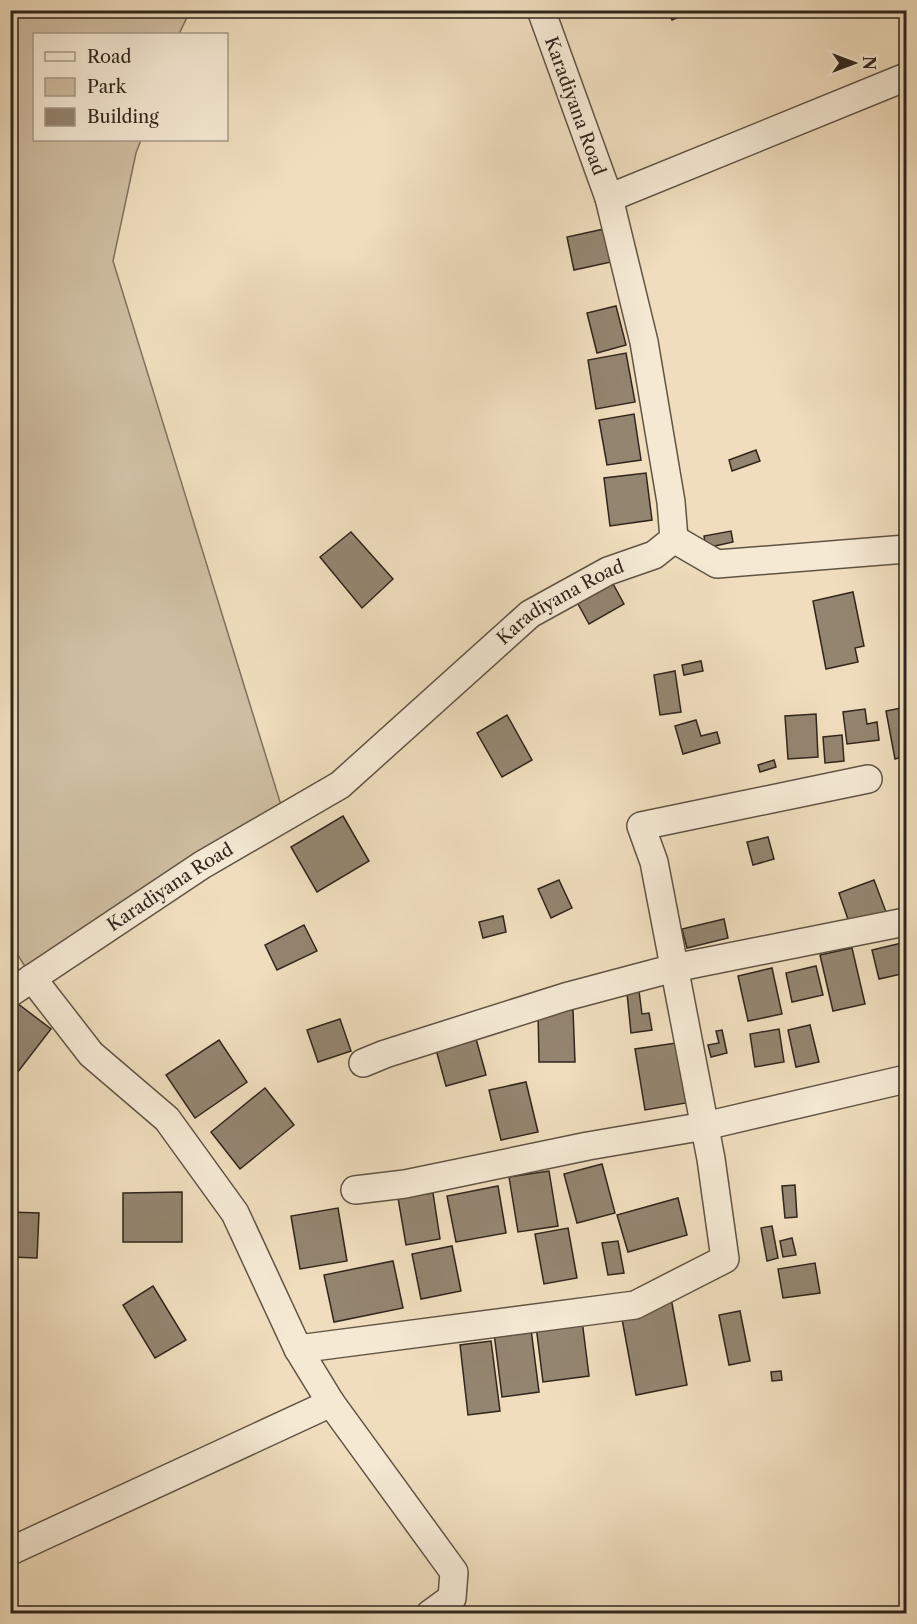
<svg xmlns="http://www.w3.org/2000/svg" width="917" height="1624" font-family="'Libre Caslon Text',serif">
<rect width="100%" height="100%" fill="#efddbd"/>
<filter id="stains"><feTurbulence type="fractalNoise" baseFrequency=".00333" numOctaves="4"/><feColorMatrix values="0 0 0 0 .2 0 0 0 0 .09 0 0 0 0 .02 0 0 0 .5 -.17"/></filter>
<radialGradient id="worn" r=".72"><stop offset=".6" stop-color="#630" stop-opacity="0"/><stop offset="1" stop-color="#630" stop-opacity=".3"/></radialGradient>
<path fill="#cfbea2" stroke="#80725f" stroke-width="1.5" d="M11,11H190L179,34H34V140H141L136,153L113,261L285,818L32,978L11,944Z"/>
<g fill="#948570" stroke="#31261c" stroke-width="1.5">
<path d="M668,10H695L672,20Z"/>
<path d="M604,229L611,262L574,270L567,237Z"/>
<path d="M616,306L626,345L597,353L587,313Z"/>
<path d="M626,353L635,402L596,409L588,360Z"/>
<path d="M634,414L641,460L607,465L599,420Z"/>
<path d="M756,450L760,461L732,471L729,460Z"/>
<path d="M646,473L652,520L610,526L604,478Z"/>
<path d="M731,531L733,542L706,548L704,536Z"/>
<path d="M351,532L393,579L362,608L320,557Z"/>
<path d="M612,582L624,604L589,624L577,602Z"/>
<path d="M853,592L864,646L855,648L858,662L826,669L813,601Z"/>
<path d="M701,661L703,671L684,675L682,665Z"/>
<path d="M675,671L681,712L660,715L654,675Z"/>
<path d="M906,707V756L895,759L886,711Z"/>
<path d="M865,709L867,724L877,722L879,740L847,744L843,712Z"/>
<path d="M816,714L818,757L788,759L785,716Z"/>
<path d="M507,715L532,760L502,777L477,733Z"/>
<path d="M696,720L701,736L717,732L720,743L683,754L675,726Z"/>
<path d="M842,735L844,761L825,763L823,737Z"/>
<path d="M774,760L776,767L760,772L758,765Z"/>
<path d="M343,816L369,861L317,892L291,847Z"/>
<path d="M768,837L774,859L753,865L747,842Z"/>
<path d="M559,880L572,908L551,918L538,889Z"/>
<path d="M874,880L886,912L850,925L839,893Z"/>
<path d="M503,916L506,932L483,938L479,922Z"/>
<path d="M724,919L728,938L687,948L682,929Z"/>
<path d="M304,925L317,951L277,970L265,945Z"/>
<path d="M906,942V973L879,979L872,950Z"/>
<path d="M852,948L865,1004L833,1011L820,955Z"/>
<path d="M816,966L823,995L792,1002L786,973Z"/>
<path d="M772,968L782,1014L748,1021L738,976Z"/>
<path d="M639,991L642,1014L649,1013L652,1030L631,1033L627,993Z"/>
<path d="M17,1003L51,1029L10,1082V1011Z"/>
<path d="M573,1010L575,1062H539L538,1011Z"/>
<path d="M340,1019L351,1051L318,1062L307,1030Z"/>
<path d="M810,1025L819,1062L796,1067L788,1030Z"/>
<path d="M779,1029L784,1062L755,1067L750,1034Z"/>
<path d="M722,1030L727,1053L711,1057L708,1045L719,1043L716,1031Z"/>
<path d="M475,1035L486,1075L446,1086L435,1046Z"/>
<path d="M219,1040L247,1082L195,1118L166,1075Z"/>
<path d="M676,1043L686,1103L645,1110L635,1049Z"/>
<path d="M526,1082L538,1132L501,1140L489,1090Z"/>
<path d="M265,1088L294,1125L240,1169L211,1132Z"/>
<path d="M602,1164L615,1213L577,1223L564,1174Z"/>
<path d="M549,1171L558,1226L518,1232L509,1177Z"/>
<path d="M795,1185L797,1217L785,1218L782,1186Z"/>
<path d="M498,1186L506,1233L456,1242L447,1196Z"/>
<path d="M182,1192V1242H123V1193Z"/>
<path d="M433,1193L440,1239L406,1245L398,1198Z"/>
<path d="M678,1198L687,1235L628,1252L617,1215Z"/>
<path d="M338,1208L347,1261L300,1269L291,1216Z"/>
<path d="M10,1212L39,1213L37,1258L10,1257Z"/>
<path d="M772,1226L778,1258L767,1261L761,1228Z"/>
<path d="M568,1228L577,1278L544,1284L535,1234Z"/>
<path d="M792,1238L796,1255L783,1257L780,1241Z"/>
<path d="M618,1241L624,1273L608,1275L602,1243Z"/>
<path d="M452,1246L461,1291L421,1299L412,1254Z"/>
<path d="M393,1261L403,1308L334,1322L324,1275Z"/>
<path d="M815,1263L820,1293L783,1298L778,1269Z"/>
<path d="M153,1286L186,1340L155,1358L123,1305Z"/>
<path d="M671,1298L687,1385L636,1395L620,1308Z"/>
<path d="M740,1311L750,1361L729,1365L719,1315Z"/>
<path d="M582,1320L589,1376L543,1382L536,1326Z"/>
<path d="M531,1329L539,1392L502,1397L494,1333Z"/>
<path d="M491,1341L500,1411L468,1415L460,1345Z"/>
<path d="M781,1371L782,1380L772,1381L771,1372Z"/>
</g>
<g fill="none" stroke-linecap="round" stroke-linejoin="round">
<defs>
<g id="minor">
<path d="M609,198L906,77"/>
<path d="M674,539L717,564L906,549"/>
<path d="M32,978L91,1054L167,1119L235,1213L298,1349L331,1403L454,1572L452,1598L430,1614"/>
<path id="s1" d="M10,993L202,865L340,785L530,614L608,571L654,555L674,539L671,502L644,342L609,198L541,10"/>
<path d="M363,1063L385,1054L565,997L674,968L905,922"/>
<path d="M355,1190L405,1184L588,1146L705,1126L906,1079"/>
<path d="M298,1349L635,1305L725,1259L711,1159L654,862L641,826L868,779"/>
<path d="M13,1550L331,1403"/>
</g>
</defs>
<use href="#minor" stroke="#605444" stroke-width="30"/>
<use href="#minor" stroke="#f5e9d4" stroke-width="27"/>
</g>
<g text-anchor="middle" stroke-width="4.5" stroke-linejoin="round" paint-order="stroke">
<g font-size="18" fill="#31261c" stroke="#f5e9d4">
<text transform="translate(575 106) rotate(70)" y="6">Karadiyana Road</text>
<text dy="6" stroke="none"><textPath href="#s1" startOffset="678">Karadiyana Road</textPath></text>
<text dy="6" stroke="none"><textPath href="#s1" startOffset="192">Karadiyana Road</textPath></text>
</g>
</g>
<rect width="917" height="1624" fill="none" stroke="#efddbd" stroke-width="36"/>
<rect x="12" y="12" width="893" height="1600" fill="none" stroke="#31261c" stroke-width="3"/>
<rect x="18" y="18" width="881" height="1588" fill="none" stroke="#31261c" stroke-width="1.5"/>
<rect x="33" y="33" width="195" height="108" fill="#f5e9d4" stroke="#a79b8a" stroke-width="1.5"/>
<rect x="45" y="52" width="30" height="9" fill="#f5e9d4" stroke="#a79b8a" stroke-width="1.5"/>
<text x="87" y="63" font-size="18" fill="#31261c">Road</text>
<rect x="45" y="78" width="30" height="18" fill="#cfbea2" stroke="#a79b8a" stroke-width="1.5"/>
<text x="87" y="93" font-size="18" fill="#31261c">Park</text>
<rect x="45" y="108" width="30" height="18" fill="#948570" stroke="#a79b8a" stroke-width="1.5"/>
<text x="87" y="123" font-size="18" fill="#31261c">Building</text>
<g transform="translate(854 63) rotate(90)" stroke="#f5e9d4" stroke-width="4.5" paint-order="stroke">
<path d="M0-4.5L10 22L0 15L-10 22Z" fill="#31261c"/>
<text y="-9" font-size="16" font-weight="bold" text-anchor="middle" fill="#31261c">N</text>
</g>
<rect width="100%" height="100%" filter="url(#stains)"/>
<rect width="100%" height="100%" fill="url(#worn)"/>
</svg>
